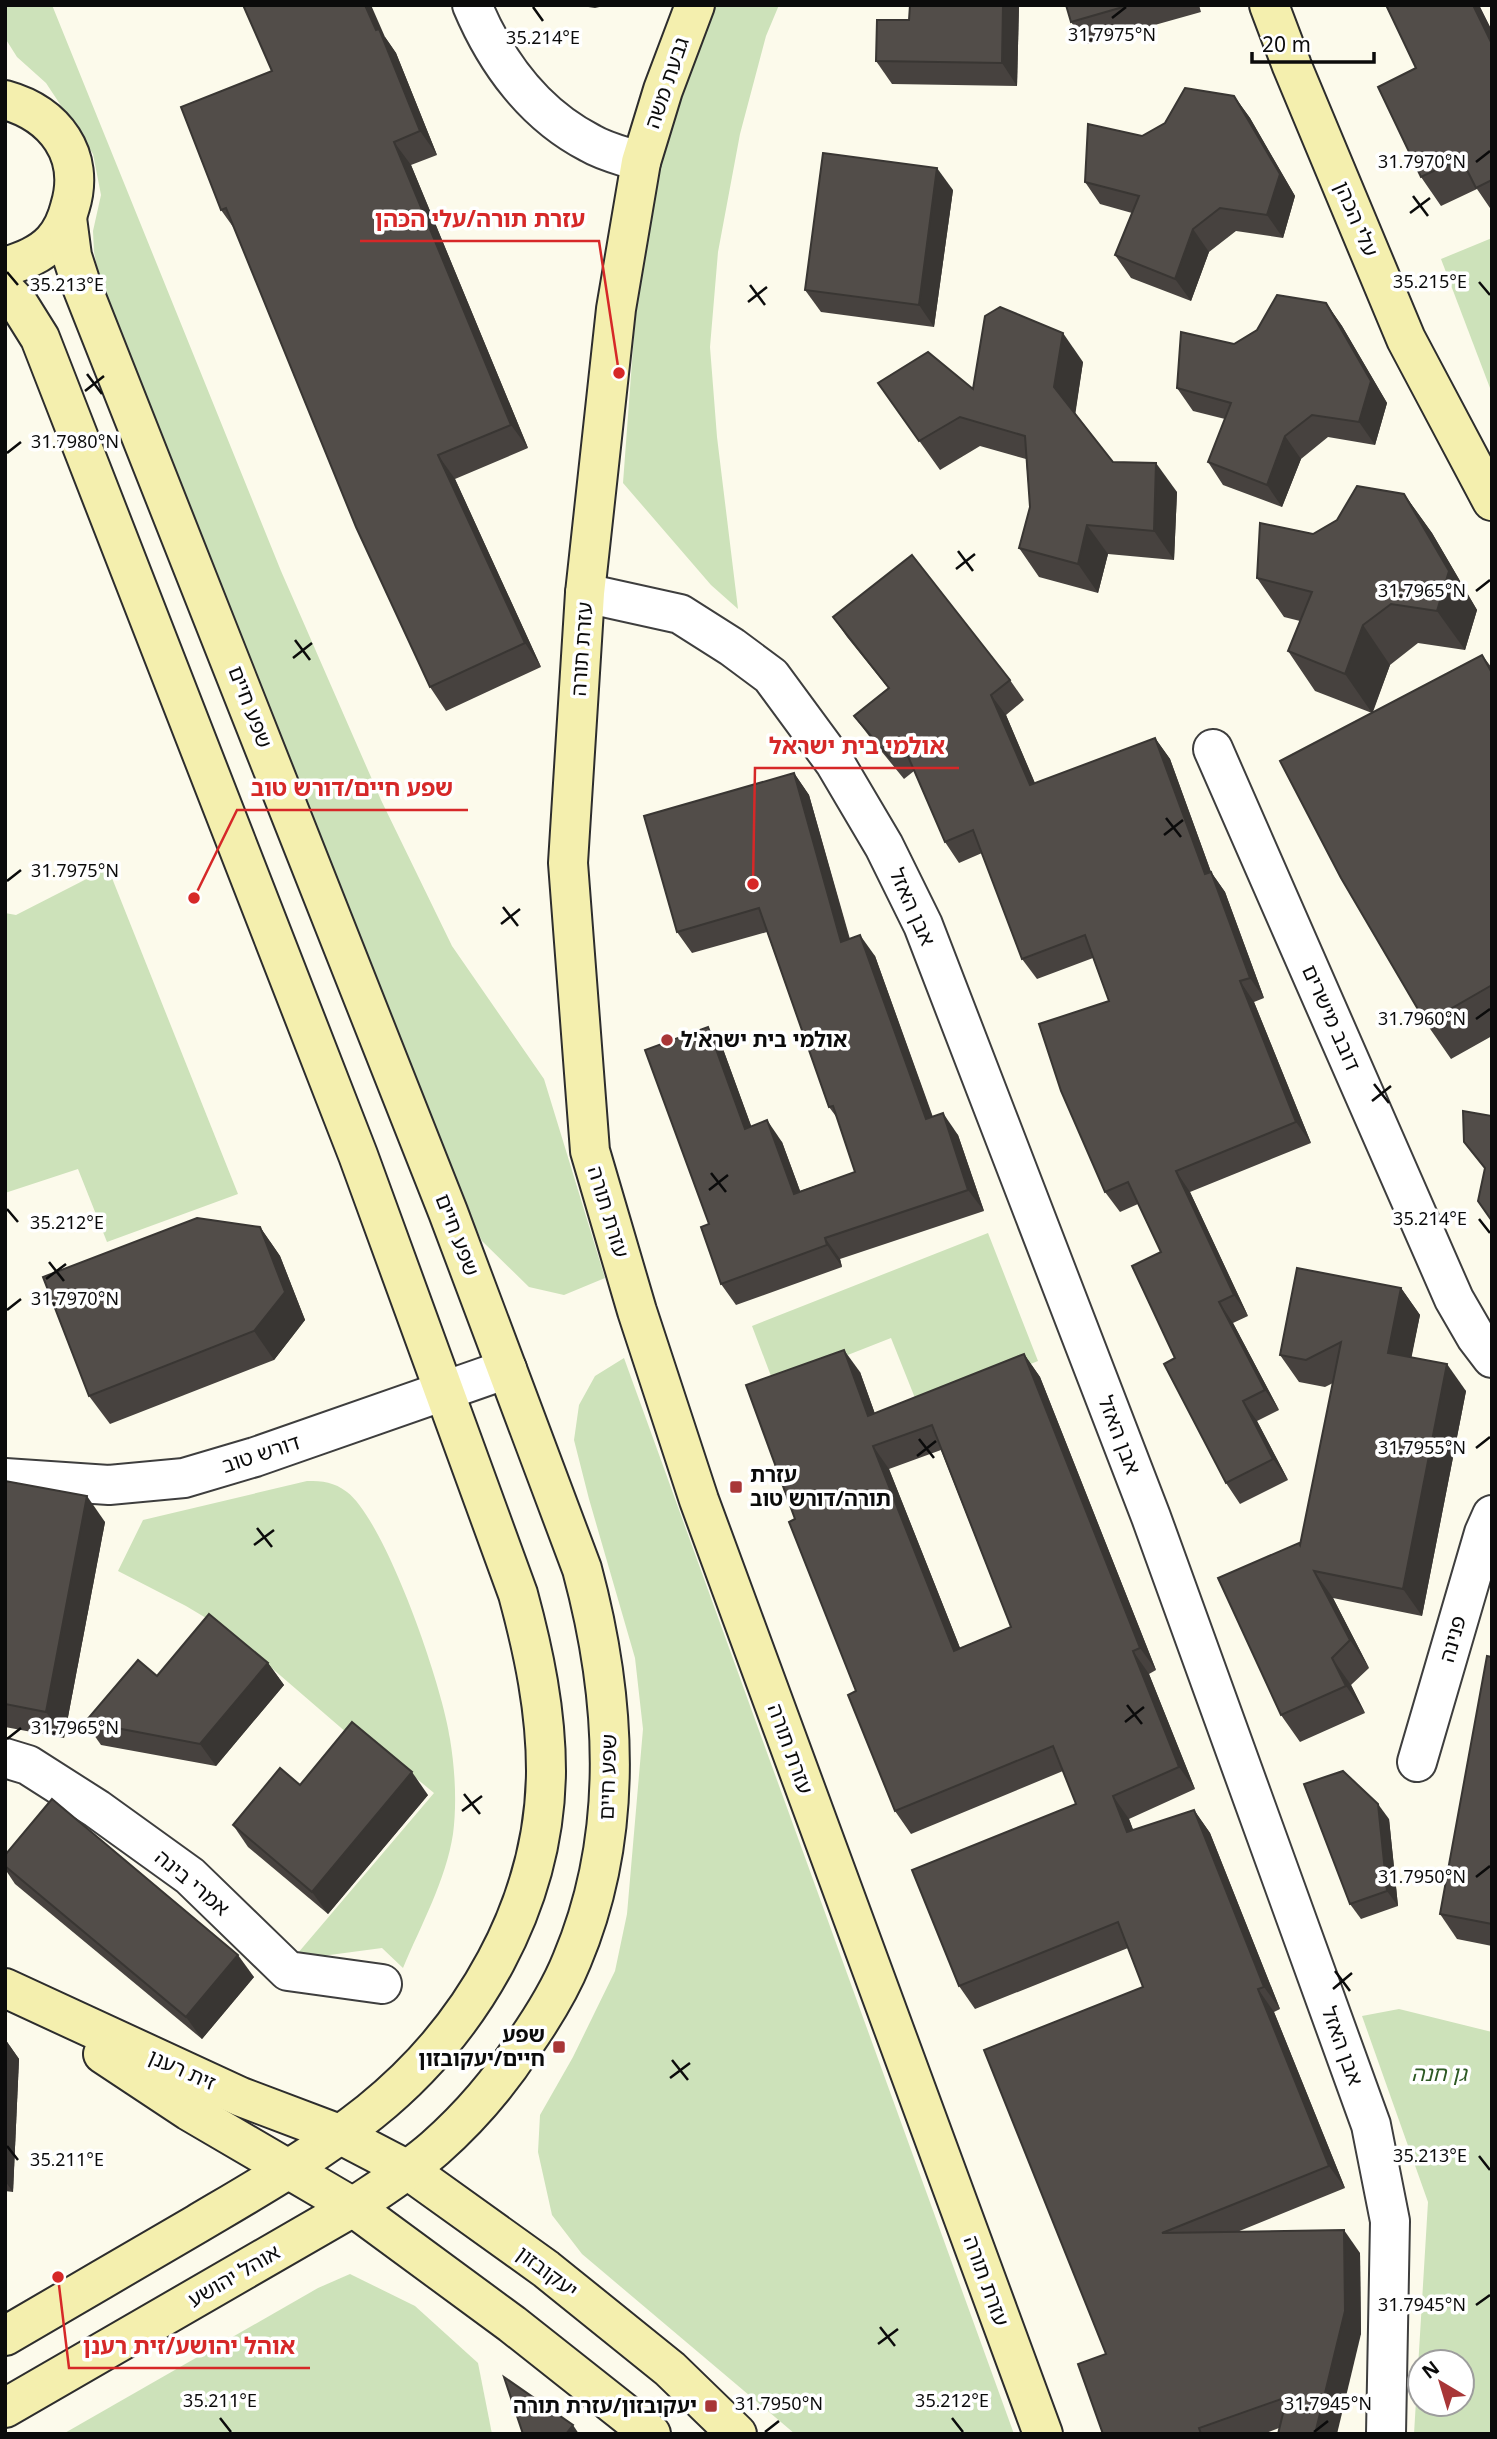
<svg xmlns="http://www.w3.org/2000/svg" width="1497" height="2439" font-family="Georgia,'Noto Sans Hebrew',serif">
<rect width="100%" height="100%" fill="#fcfaeb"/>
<g fill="#cde2ba" fill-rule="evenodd">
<path d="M5,5H52L281,571L381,800L452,946L544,1079L605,1278L564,1295L529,1287L482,1241L468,1213L102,291L94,252L93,231L101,195L93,154L46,83L17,57L5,38Z"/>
<path d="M714,5H779L766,36L740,134L718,252L710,347L717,437L738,609L711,585L623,483L635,321L646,230L675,101Z"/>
<path d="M1492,238V388H1490L1441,259Z"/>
<path d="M108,868L238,1194L107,1242L78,1169L5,1193V913L16,915Z"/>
<path d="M988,1233L1038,1361L919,1408L891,1338L774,1384L752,1326Z"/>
<path d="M624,1358L1014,2434H795L582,2254L552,2215L538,2152L540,2115L573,2057L615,1971L627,1914L643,1729L635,1658L589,1499L574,1440L579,1405L595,1376Z"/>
<path d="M307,1481C323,1481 334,1482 347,1492C386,1522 443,1687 450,1739C455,1769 457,1804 453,1834C446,1880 421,1925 403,1968L382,1948L292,1960L434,1793L371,1741L347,1733L231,1633L186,1606L118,1571L143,1520Z"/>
<path d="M1399,2009L1492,2032V2434H1414L1428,2202L1362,2016ZM1420,2362H1462V2404H1420Z"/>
<path d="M350,2274L415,2306L478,2363L492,2434H63L318,2288Z"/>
</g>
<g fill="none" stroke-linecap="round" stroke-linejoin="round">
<defs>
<g id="street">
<path d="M472,5C496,62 534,114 590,143C605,152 624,156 641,162"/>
<path d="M585,593L680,614L732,647L771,676L835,763L884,846L923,925L1151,1517L1371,2125L1390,2221L1386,2434"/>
<path d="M1213,749L1454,1299L1476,1337L1492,1358"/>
<path d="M5,1478L109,1485L184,1478L255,1457L507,1369"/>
<path d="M5,1758L28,1765L97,1809L190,1876L288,1971L382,1984"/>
<path d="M1417,1762L1484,1533L1492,1515"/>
</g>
<g id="secondary">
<path d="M695,5L663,90L641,162L616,309L585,593L568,863L590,1151L637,1311L699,1500L1043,2434"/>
<path d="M1269,5L1292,66L1406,339L1492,501"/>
<path d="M5,100C55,114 86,155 70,207C67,219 61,232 53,241C40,255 23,261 5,267"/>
<path d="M5,290L20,306L40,338L358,1155L518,1594C534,1653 546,1711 546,1771C545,1905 472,2030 370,2112C316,2155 256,2189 197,2224C133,2261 69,2299 5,2336"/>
<path d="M5,1988L241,2097L339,2134L408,2170L546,2269L670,2369L737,2434"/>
<path d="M103,2054L189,2111L353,2207L512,2324L651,2434"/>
<path d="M5,2408L353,2207C381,2188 410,2170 435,2148C470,2117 500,2082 525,2043C543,2017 560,1990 572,1960C625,1834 617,1699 582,1569L448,1212L82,287L72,256L67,218"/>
</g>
</defs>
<use href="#street" stroke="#3e3e3e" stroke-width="42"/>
<use href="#secondary" stroke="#2d2d2d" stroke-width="42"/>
<use href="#street" stroke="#fff" stroke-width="38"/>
<use href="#secondary" stroke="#f4efae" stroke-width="38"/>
</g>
<g fill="#47423f" fill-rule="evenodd">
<path d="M575,5H608L595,8Z"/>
<path d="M1019,5L1017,86L892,84L876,61L909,20Z"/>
<path d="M1066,5H1199L1201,12L1087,44L1071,22Z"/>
<path d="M1386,5H1479L1492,31V211L1477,189L1441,206L1421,177L1416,68Z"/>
<path d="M385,37L396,53L437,155L411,165L528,448L455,479L541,667L446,711L430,687L236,231L221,210Z"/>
<path d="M1234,96L1250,118L1295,196L1283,238L1236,231L1209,252L1191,301L1131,278L1115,255L1132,213L1100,204L1085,182L1142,136Z"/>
<path d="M953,190L934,327L821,312L805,290Z"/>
<path d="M1326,303L1342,326L1387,403L1375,445L1328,437L1301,459L1282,507L1223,485L1208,462L1225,419L1193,411L1177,388L1234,344Z"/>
<path d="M1083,362L1075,413L1113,462L1177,492L1174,560L1108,554L1098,593L1039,577L1019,548L1030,507L1026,459L980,446L940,470L878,383L973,389Z"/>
<path d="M1404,494L1432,533L1477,610L1465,650L1418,643L1390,665L1373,712L1482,655L1492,668V1036L1451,1059L1426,1023L1372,713L1315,691L1288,651L1300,621L1284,617L1257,578L1313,534Z"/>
<path d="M833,617L1010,680L1024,700L1006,715L1035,783L1155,738L1170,759L1211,872L1225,892L1264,998L1254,1002L1311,1143L1190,1192L1248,1316L1233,1323L1279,1410L1257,1421L1288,1480L1240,1504L1226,1483L1175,1358L1161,1252L1138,1204L1120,1212L1105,1192L1109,1001L1093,958L1037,979L1022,959L982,853L959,863L945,842L914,771L904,779L869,736L854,716L888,688L847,637Z"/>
<path d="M794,773L809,795L850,939L875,956L933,1117L958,1135L984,1211L840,1259L842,1267L736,1305L721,1284L709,1224L723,1049L751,1126L782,1142L800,1191L855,1172L838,1119L829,1107L767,932L692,953L677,932Z"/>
<path d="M260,1227L280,1256L305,1320L274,1360L110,1424L89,1396Z"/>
<path d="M1401,1288L1420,1315L1411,1357L1466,1391L1422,1616L1333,1598L1369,1668L1351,1685L1365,1713L1300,1742L1281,1715L1300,1545L1333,1383L1325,1387L1299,1382L1280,1355Z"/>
<path d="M1024,1354L1040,1377L1156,1670L1149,1674L1195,1789L1129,1819L1133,1830L1194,1810L1210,1833L1280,2009L1274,2012L1345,2188L1237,2232L1360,2253L1361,2334L1279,2428L1263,2434H1103L1106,2354L1143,1987L1128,1948L975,2009L959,1986L1076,1804L1063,1771L911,1834L895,1811L856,1691L795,1519L860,1372L875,1414ZM941,1450L1011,1627L960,1648L889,1469Z"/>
<path d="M5,1481L105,1522L64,1738L5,1727Z"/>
<path d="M1492,1657V1946L1457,1939L1440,1914Z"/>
<path d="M268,1663L284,1685L216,1766L101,1745L85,1722L157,1676Z"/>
<path d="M300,1785L428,1795L328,1914L248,1847L233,1825Z"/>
<path d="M1389,1819L1398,1906L1361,1919L1350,1904Z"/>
<path d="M5,1855L254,1977L202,2039L15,1884L5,1869Z"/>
<path d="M5,2039L19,2059L13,2192L5,2191Z"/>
</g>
<g fill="#393633">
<path d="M365,5H371L385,37L396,53L437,155L420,131Z"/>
<path d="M1003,5H1019L1017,86L1002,63Z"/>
<path d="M1473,5H1479L1492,31V44Z"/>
<path d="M1234,96L1250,118L1295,196L1283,238L1267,215Z"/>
<path d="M394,142L411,165L528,448L511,425Z"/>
<path d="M937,168L953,190L934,327L919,305Z"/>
<path d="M1193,229L1209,252L1191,301L1175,279Z"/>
<path d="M1326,303L1342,326L1387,403L1375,445L1359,422Z"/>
<path d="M1063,333L1083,362L1075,416L1054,387Z"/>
<path d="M1285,436L1301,459L1282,507L1267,485Z"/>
<path d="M438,455L455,479L541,667L525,643Z"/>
<path d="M1156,463L1177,492L1174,560L1154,531Z"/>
<path d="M1404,494L1432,533L1477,610L1465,650L1437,611Z"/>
<path d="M1087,525L1108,554L1098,593L1078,564Z"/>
<path d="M1363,625L1390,665L1372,713L1345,674Z"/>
<path d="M991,695L1006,715L1044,805L1030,785Z"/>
<path d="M1155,738L1170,759L1219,894L1205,874Z"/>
<path d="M794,773L809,795L856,963L841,942Z"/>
<path d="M1211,872L1225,892L1264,998L1250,978Z"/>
<path d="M860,935L875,956L941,1141L926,1119Z"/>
<path d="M1240,981L1254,1002L1311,1143L1296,1122Z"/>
<path d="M708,1027L723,1049L760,1150L745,1129Z"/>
<path d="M943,1113L958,1135L984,1211L968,1190Z"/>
<path d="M767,1120L782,1142L809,1215L794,1194Z"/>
<path d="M1176,1171L1190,1192L1248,1316L1234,1295Z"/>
<path d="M260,1227L280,1256L305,1320L274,1360L254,1331Z"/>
<path d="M825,1238L840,1259L842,1267L827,1245Z"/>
<path d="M1401,1288L1420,1315L1407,1380L1388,1353Z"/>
<path d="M1219,1302L1233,1323L1279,1410L1265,1390Z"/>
<path d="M844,1350L860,1372L884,1439L868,1416Z"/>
<path d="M1024,1354L1040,1377L1156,1670L1140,1648Z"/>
<path d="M1447,1364L1466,1391L1422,1616L1403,1589Z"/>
<path d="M1243,1401L1257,1421L1288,1480L1273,1459Z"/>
<path d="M873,1446L889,1469L970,1673L954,1651Z"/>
<path d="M87,1496L105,1522L64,1738L46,1712Z"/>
<path d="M1314,1571L1333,1598L1369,1668L1350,1640Z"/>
<path d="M1133,1651L1149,1674L1195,1789L1179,1767Z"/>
<path d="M1332,1658L1351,1685L1365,1713L1346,1686Z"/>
<path d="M268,1663L284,1685L216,1766L200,1744Z"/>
<path d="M412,1772L428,1795L328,1914L312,1892Z"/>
<path d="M1113,1796L1129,1819L1143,1855L1127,1832Z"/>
<path d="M1378,1804L1389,1819L1398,1906L1387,1891Z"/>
<path d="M1194,1810L1210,1833L1280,2009L1264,1987Z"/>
<path d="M238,1955L254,1977L202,2039L186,2017Z"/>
<path d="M1258,1989L1274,2012L1345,2188L1329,2166Z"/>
<path d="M5,2039L19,2059L13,2192L5,2181Z"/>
<path d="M1344,2230L1360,2253L1361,2334L1337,2434H1315Z"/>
<path d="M573,2425L579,2434H566Z"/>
</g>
<g fill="#524d49" stroke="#393633" stroke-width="2" fill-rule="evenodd">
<path d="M243,5H365L376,30L379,29L420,131L394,142L511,425L438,455L525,643L430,687L356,527L226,208L221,210L181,107L272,71Z"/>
<path d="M910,5H1003L1002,63L876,61L877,20H909Z"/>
<path d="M1066,5H1130L1071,22Z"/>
<path d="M1386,5H1473L1492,44V180L1476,188L1461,158L1421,177L1378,87L1416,68Z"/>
<path d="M1185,88L1234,96L1280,174L1267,215L1220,208L1193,229L1175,279L1115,255L1139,196L1085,182L1088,124L1142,136L1165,123Z"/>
<path d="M823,153L937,168L919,305L805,290Z"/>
<path d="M1277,295L1326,303L1371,381L1359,422L1312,415L1285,436L1267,485L1208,462L1231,403L1177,388L1181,332L1234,344L1257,330Z"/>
<path d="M1000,307L1063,333L1054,387L1113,462L1156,463L1154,531L1087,525L1078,564L1019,548L1030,507L1025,436L960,417L919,441L878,383L928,352L973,389L985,316Z"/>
<path d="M1357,486L1404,494L1449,571L1437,611L1391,604L1363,625L1345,674L1288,651L1312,592L1257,578L1260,523L1313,534L1337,520Z"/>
<path d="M912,555L1010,680L991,695L1030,785L1155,738L1205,874L1211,872L1250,978L1240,981L1296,1122L1176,1171L1234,1295L1219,1302L1265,1390L1243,1401L1273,1459L1226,1483L1164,1364L1175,1358L1132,1266L1161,1252L1128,1182L1105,1192L1061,1091L1039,1024L1109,1001L1085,935L1022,959L973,830L945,842L904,747L890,758L854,716L889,688L833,617Z"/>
<path d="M1482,655L1492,673V985L1426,1023L1341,878L1280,761Z"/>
<path d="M794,773L841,942L860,935L926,1119L943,1113L968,1190L825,1238L827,1245L721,1284L701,1227L709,1224L645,1050L708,1027L745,1129L767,1120L794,1194L855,1172L833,1106L829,1107L759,908L677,932L644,816Z"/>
<path d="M1463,1111L1492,1116V1221L1478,1201L1485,1168L1464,1142Z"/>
<path d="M197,1218L260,1227L285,1292L254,1331L89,1396L43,1277Z"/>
<path d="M1297,1268L1401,1288L1388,1353L1447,1364L1403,1589L1314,1571L1350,1640L1332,1658L1346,1686L1281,1715L1218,1578L1299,1543L1300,1545L1341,1342L1306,1360L1280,1355Z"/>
<path d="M844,1350L868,1416L1024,1354L1140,1648L1133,1651L1179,1767L1113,1796L1127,1832L1194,1810L1264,1987L1258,1989L1329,2166L1162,2233L1344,2230L1345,2311L1315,2434H1278L1287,2397L1199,2428L1201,2434H1103L1078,2364L1106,2354L984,2050L1143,1987L1118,1922L959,1986L912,1870L1076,1804L1053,1746L895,1811L848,1695L856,1691L789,1522L795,1519L746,1385ZM932,1425L1011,1627L954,1651L873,1446Z"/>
<path d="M5,1481L87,1496L46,1712L5,1704Z"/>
<path d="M209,1614L268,1663L200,1744L85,1722L138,1660L157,1676Z"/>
<path d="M1487,1656L1492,1657V1924L1440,1914Z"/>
<path d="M352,1722L412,1772L312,1892L233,1825L280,1768L300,1785Z"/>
<path d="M1343,1771L1378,1804L1387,1891L1350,1904L1304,1784Z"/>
<path d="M52,1799L238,1955L186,2017L5,1866V1855Z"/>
<path d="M504,2377L573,2425L566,2434H523Z"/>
</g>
<path fill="none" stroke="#0b0b0b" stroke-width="2.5" d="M533,7L543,21M1112,18L1126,7M1476,162L1490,151M1413,196L1428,216M1410,213L1430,198M7,272L18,285M1479,282L1490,295M750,285L765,305M748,302L767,287M87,374L102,394M85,391L104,376M7,453L21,442M958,551L973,571M956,569L975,554M1476,591L1490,580M295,640L310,660M293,658L312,643M1166,818L1181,837M1164,835L1183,820M7,881L21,870M503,907L518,926M501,924L520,909M1476,1019L1490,1009M1374,1084L1389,1103M1372,1101L1391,1086M711,1173L726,1192M709,1190L728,1175M7,1209L18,1222M1479,1219L1490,1233M49,1262L64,1281M46,1279L66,1264M7,1310L21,1299M919,1439L934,1458M1476,1448L1490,1437M917,1456L936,1441M257,1528L272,1547M254,1545L274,1530M1127,1705L1142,1724M1125,1722L1144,1707M7,1739L21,1728M464,1794L480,1814M462,1811L482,1796M1476,1877L1490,1866M1335,1971L1350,1991M1333,1989L1352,1973M672,2060L688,2080M670,2078L690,2063M7,2146L18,2160M1479,2156L1490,2170M1476,2305L1490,2295M880,2327L895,2346M878,2344L898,2329M220,2418L231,2432M952,2418L963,2432M765,2432L779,2421M1314,2432L1328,2421"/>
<g fill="#a83637" stroke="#fff" stroke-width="2.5">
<circle cx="667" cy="1040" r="7"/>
<rect x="729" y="1480" width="14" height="14" rx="3.5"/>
<rect x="552" y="2040" width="14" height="14" rx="3.5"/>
<rect x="704" y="2399" width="14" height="14" rx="3.5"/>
</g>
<g text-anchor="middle" stroke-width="7" stroke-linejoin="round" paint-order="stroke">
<g font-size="21" fill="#0b0b0b" stroke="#fff">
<text transform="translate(667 83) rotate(-71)" y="7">גבעת משה</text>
<text transform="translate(1356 219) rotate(67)" y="7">עלי הכהן</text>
<text transform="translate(582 649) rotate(-86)" y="7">עזרת תורה</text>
<text transform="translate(250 707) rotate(69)" y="7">שפע חיים</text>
<text transform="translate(912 907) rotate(66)" y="7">אבן האזל</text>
<text transform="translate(1331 1018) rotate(66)" y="7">דובב מישרים</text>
<text transform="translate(608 1212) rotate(73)" y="7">עזרת תורה</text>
<text transform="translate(457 1235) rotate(69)" y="7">שפע חיים</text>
<text transform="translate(1119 1435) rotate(69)" y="7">אבן האזל</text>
<text transform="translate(261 1454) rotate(-18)" y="7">דורש טוב</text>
<text transform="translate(1453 1639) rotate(-74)" y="7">פנינה</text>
<text transform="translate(790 1749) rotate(70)" y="7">עזרת תורה</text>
<text transform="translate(608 1777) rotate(-88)" y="7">שפע חיים</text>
<text transform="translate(192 1883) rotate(40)" y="7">אמרי בינה</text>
<text transform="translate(1342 2046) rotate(70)" y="7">אבן האזל</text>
<text transform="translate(182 2070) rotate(24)" y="7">זית רענן</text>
<text transform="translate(547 2272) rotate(37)" y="7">יעקובזון</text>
<text transform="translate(234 2276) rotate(-30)" y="7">אוהל יהושע</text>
<text transform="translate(986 2281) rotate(70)" y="7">עזרת תורה</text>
</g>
<g font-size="21" font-weight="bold" fill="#0b0b0b" stroke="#fff" text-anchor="start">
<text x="681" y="1047">אולמי בית ישרא'ל</text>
<text x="750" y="1482">עזרת<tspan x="750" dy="24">תורה/דורש טוב</tspan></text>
<text x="545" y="2042" text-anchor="end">שפע<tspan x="545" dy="24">חיים/יעקובזון</tspan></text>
<text x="697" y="2413" text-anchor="end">יעקובזון/עזרת תורה</text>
</g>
<g font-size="21" font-style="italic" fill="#2d5924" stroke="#fff">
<text x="1439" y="2081">גן חנה</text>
</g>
</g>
<g font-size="18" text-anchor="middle" fill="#0b0b0b" stroke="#fff" stroke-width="7" stroke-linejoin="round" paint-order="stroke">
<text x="1112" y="41">31.7975°N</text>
<text x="543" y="44">35.214°E</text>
<text x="1422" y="168">31.7970°N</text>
<text x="1430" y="288">35.215°E</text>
<text x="67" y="291">35.213°E</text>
<text x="75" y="448">31.7980°N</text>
<text x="1422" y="597">31.7965°N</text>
<text x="75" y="877">31.7975°N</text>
<text x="1422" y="1025">31.7960°N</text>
<text x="1430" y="1225">35.214°E</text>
<text x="67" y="1229">35.212°E</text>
<text x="75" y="1305">31.7970°N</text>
<text x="1422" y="1454">31.7955°N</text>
<text x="75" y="1734">31.7965°N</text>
<text x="1422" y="1883">31.7950°N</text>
<text x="1430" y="2162">35.213°E</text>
<text x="67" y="2166">35.211°E</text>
<text x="1422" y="2311">31.7945°N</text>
<text x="220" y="2407">35.211°E</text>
<text x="952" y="2407">35.212°E</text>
<text x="779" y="2410">31.7950°N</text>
<text x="1328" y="2410">31.7945°N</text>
</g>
<path fill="none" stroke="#d62828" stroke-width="2.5" d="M619 373L599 241H360M753 884L755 768H959M194 898L237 810H468M58 2277L69 2368H310"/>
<g fill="#d62828" stroke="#fff" stroke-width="2.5">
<circle cx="619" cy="373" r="7"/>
<circle cx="753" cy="884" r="7"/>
<circle cx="194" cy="898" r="7"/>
<circle cx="58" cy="2277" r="7"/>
</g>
<g font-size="23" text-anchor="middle" font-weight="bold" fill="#d62828" stroke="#fff" stroke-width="7" stroke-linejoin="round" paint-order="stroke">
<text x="480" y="227">עזרת תורה/עלי הכהן</text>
<text x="857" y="754">אולמי בית ישראל</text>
<text x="352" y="796">שפע חיים/דורש טוב</text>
<text x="189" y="2354">אוהל יהושע/זית רענן</text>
</g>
<rect width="1497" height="2439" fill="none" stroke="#0b0b0b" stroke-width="14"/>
<g transform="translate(1441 2383) rotate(322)"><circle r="33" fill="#ffffff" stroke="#9d9d9d" stroke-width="2"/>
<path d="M0-5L12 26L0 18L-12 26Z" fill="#a83637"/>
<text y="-10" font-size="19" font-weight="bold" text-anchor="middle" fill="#0b0b0b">N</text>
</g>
<path d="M1252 52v10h122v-10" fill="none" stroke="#0b0b0b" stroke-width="3.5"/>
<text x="1262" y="52" font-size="21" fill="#0b0b0b" stroke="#ffffff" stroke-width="5" paint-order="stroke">20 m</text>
</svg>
